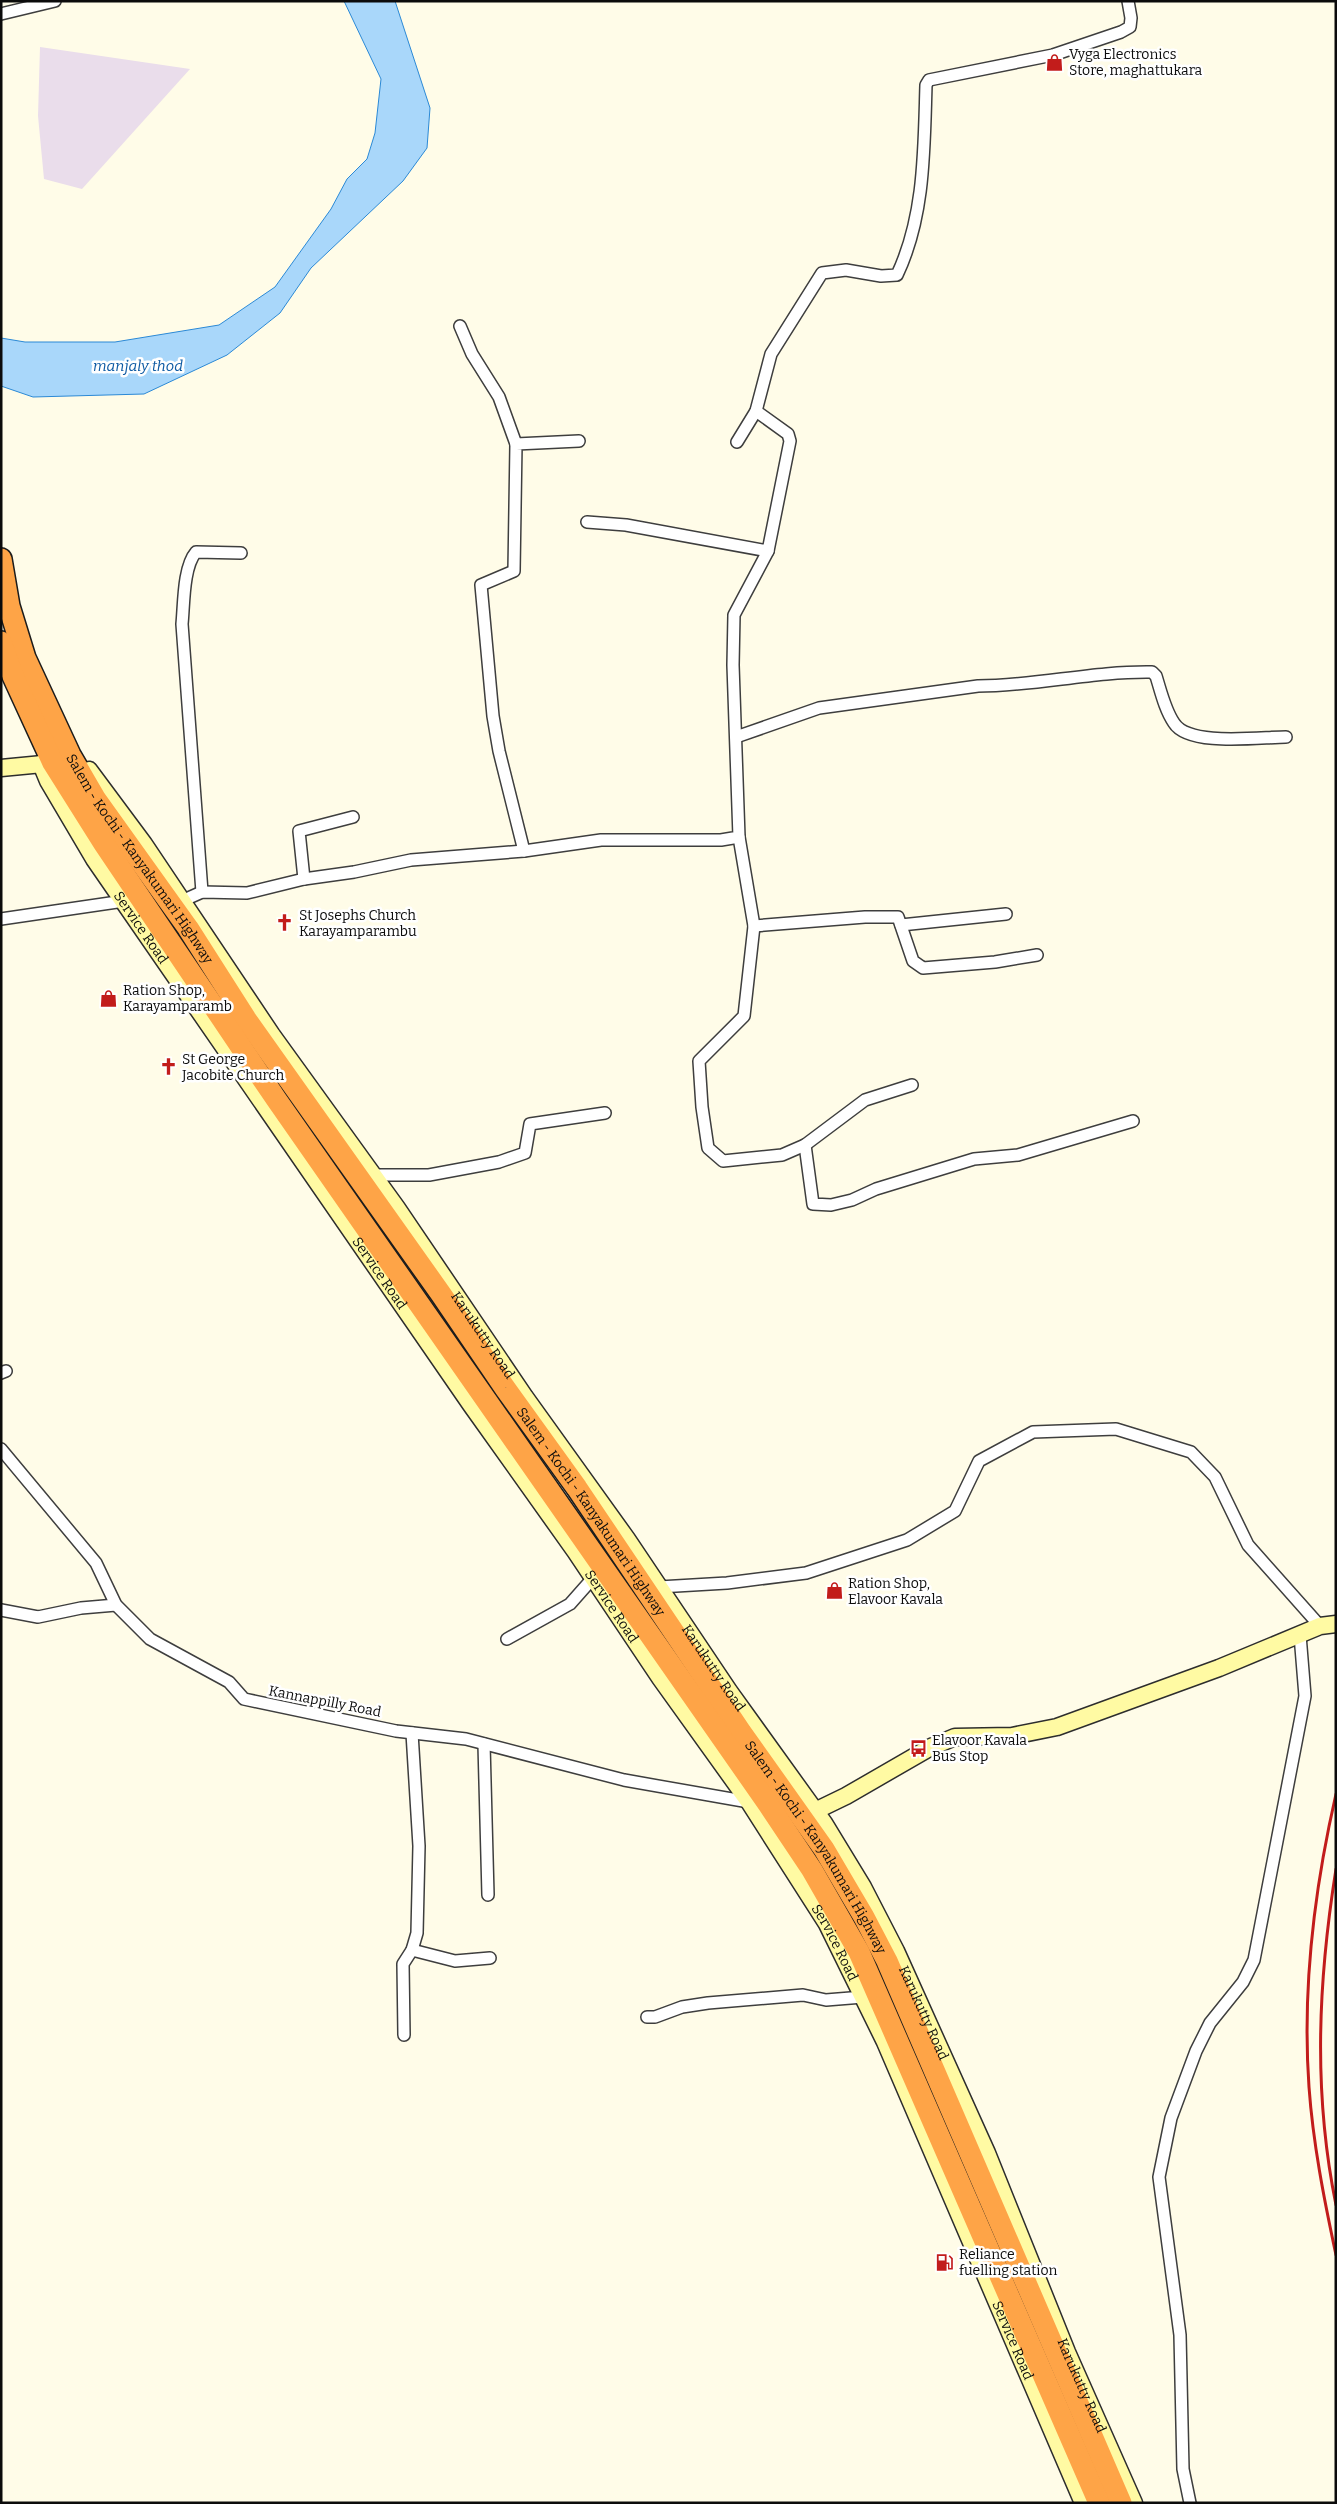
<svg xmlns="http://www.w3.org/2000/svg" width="1337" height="2504" font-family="Bitter,serif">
<rect width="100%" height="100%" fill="#fffce8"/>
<path fill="#eaddeb" d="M40,47L190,69L82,189L44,179L38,116Z"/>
<path fill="#a9d7fa" stroke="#2b89d6" d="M344,1H395L430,108L427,148L403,181L311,268L280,313L227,355L144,394L33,397L1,386V338L25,342H115L219,325L275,287L331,209L347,179L367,159L375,133L381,79Z"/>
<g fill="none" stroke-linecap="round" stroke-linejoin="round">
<defs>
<g id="street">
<path d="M1,14L55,1"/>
<path d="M460,326L472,354L499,397L516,444"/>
<path d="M737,442L756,411L771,354L822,273L846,270L881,276L897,275C925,216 924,149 926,85L929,80L1053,55L1121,32L1130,27L1131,18L1128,1"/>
<path d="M587,522L626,525L768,551"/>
<path d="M736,737L819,708L978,686C1036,686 1093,671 1152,672L1156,676C1161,692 1165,710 1174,723C1189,747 1260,737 1286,737"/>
<path d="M739,837L754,926L744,1016L699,1061L702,1107L708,1148L723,1161L782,1155L805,1145L865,1100L912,1085"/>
<path d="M524,851L499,751L493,716L481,585L514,571L516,444L579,441"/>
<path d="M304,879L299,831L353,817"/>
<path d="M202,892L182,624C184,605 183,567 196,552L241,553"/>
<path d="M184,900L202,892L247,893L304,879L354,872L411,860L524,851L601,840H721L739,837L733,665L734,615L768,551L790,441L788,434L756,411"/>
<path d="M1,919L124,901"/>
<path d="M901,925L1006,914"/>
<path d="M754,926L865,917H898L913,961L923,968L995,962L1037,955"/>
<path d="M805,1145L813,1204L831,1205L852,1200L876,1189L974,1159L1018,1155L1133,1121"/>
<path d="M373,1175H429L499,1162L525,1153L530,1124L605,1113"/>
<path d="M1,1373L6,1371"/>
<path d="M1,1449L96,1563L116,1605L150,1639L229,1682L244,1699L396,1731L466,1739L624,1780L749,1802"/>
<path d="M659,1587L727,1583L806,1573L907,1540L955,1511L979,1461L1033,1432L1116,1429L1191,1452L1215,1477L1248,1545L1320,1626"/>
<path d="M1,1610L38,1617L81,1608L116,1605"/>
<path d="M507,1639L570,1604L593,1578"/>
<path d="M484,1744L488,1895"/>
<path d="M412,1950L455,1961L490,1958"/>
<path d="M647,2017H655L682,2007L708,2003L803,1995L826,2000L863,1997"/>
<path d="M404,2035L403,1964L412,1950L417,1933L419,1846L412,1733"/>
<path d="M1190,2503L1183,2469L1180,2335L1159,2177L1171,2118L1196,2051L1210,2023L1243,1982L1254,1960L1305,1696L1300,1635"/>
</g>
<g id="secondary">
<path id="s1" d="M41,764L48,781L94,859L471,1405L575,1551L660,1678L749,1802L827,1924L885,2042L1083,2503"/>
<path d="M1,768L53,763L63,759"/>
<path id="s2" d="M89,770L144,844L272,1035L397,1208L525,1397L627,1539L729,1691L824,1823L863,1887L896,1951L987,2153L1067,2352L1134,2503"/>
<path d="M815,1811L846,1796L931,1747L955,1737L1012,1736L1057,1727L1219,1668L1320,1626L1336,1624"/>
</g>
<g id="highway">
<path id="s3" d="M1,559L9,606L25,658L70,755L95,798L188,928L246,1019L441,1294L505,1388L577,1488L741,1732L824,1849L864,1917L887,1961L1121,2503"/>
<path d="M1,642L13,676L53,763L104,844L276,1099L768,1804L812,1870L859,1952L1099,2503"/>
</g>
</defs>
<use href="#street" stroke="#3e3e3e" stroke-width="14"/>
<use href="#secondary" stroke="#2d2d2d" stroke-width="19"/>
<use href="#highway" stroke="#1c1c1c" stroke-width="24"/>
<use href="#street" stroke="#fff" stroke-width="11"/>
<use href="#secondary" stroke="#fffaa3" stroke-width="16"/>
<use href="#highway" stroke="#fea447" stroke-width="21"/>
<g stroke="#c21c1b" stroke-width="3">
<path d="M1336,1794C1314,1890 1302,1988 1309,2087C1313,2143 1324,2199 1336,2255"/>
<path d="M1336,1869C1318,1982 1313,2092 1336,2205"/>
</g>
</g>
<defs>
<symbol id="shop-bare" viewBox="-9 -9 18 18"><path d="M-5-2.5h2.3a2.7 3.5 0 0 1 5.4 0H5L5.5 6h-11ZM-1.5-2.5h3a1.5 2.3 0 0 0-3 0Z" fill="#c21c1b" stroke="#fff" stroke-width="2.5" paint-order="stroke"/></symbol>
<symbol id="church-bare" viewBox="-9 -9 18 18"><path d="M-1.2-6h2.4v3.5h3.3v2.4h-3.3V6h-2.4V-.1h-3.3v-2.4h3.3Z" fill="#c21c1b" stroke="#fff" stroke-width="2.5" paint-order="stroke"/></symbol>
<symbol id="bus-bare" viewBox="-9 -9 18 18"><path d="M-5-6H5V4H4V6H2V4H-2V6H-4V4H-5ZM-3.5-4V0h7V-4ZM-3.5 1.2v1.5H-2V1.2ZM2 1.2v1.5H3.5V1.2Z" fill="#c21c1b" stroke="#fff" stroke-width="2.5" paint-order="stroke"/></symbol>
<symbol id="fuel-bare" viewBox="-9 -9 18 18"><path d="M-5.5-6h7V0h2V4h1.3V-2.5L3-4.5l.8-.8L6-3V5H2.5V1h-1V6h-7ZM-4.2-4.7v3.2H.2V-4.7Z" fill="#c21c1b" stroke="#fff" stroke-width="2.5" paint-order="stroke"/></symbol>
</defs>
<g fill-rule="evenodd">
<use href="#shop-bare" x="1042" y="50" width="25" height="25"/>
<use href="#church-bare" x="272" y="910" width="25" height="25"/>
<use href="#shop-bare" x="96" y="986" width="25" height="25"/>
<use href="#church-bare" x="156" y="1054" width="25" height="25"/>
<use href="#shop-bare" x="822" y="1578" width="25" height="25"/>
<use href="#bus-bare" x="906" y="1736" width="25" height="25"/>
<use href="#fuel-bare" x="932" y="2250" width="25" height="25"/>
</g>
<g text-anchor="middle" stroke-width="5" stroke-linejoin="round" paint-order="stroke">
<g font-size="14" fill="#0b0b0b" stroke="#fff" text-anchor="start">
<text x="1069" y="59">Vyga Electronics<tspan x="1069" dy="16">Store, maghattukara</tspan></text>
<text x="299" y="920">St Josephs Church<tspan x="299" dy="16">Karayamparambu</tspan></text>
<text x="123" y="995">Ration Shop,<tspan x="123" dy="16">Karayamparamb</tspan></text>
<text x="182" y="1064">St George<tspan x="182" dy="16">Jacobite Church</tspan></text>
<text x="848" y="1588">Ration Shop,<tspan x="848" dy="16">Elavoor Kavala</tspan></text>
<text x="932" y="1745">Elavoor Kavala<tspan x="932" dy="16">Bus Stop</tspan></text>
<text x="959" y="2259">Reliance<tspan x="959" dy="16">fuelling station</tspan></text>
</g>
<g font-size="14" fill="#0b0b0b" stroke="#fff">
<text dy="5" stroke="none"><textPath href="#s3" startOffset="334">Salem - Kochi - Kanyakumari Highway</textPath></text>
<text dy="5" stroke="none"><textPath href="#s1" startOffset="192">Service Road</textPath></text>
<text dy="5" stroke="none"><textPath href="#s1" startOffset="612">Service Road</textPath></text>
<text dy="5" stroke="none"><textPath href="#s2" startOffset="689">Karukutty Road</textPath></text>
<text dy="5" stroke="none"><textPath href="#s3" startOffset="1128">Salem - Kochi - Kanyakumari Highway</textPath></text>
<text dy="5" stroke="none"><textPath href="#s1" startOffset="1018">Service Road</textPath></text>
<text dy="5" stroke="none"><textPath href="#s2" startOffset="1094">Karukutty Road</textPath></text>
<text transform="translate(325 1701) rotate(11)" y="5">Kannappilly Road</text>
<text dy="5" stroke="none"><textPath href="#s3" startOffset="1532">Salem - Kochi - Kanyakumari Highway</textPath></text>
<text dy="5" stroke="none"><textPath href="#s1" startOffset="1422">Service Road</textPath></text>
<text dy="5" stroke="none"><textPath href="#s2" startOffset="1499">Karukutty Road</textPath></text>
<text dy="5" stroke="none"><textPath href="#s1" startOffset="1858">Service Road</textPath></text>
<text dy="5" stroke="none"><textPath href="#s2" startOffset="1904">Karukutty Road</textPath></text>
</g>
<g font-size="15" font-style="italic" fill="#0d5aa3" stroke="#fff">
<text x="138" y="371">manjaly thod</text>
</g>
</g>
<rect width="1337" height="2504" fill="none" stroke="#0b0b0b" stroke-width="5"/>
</svg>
